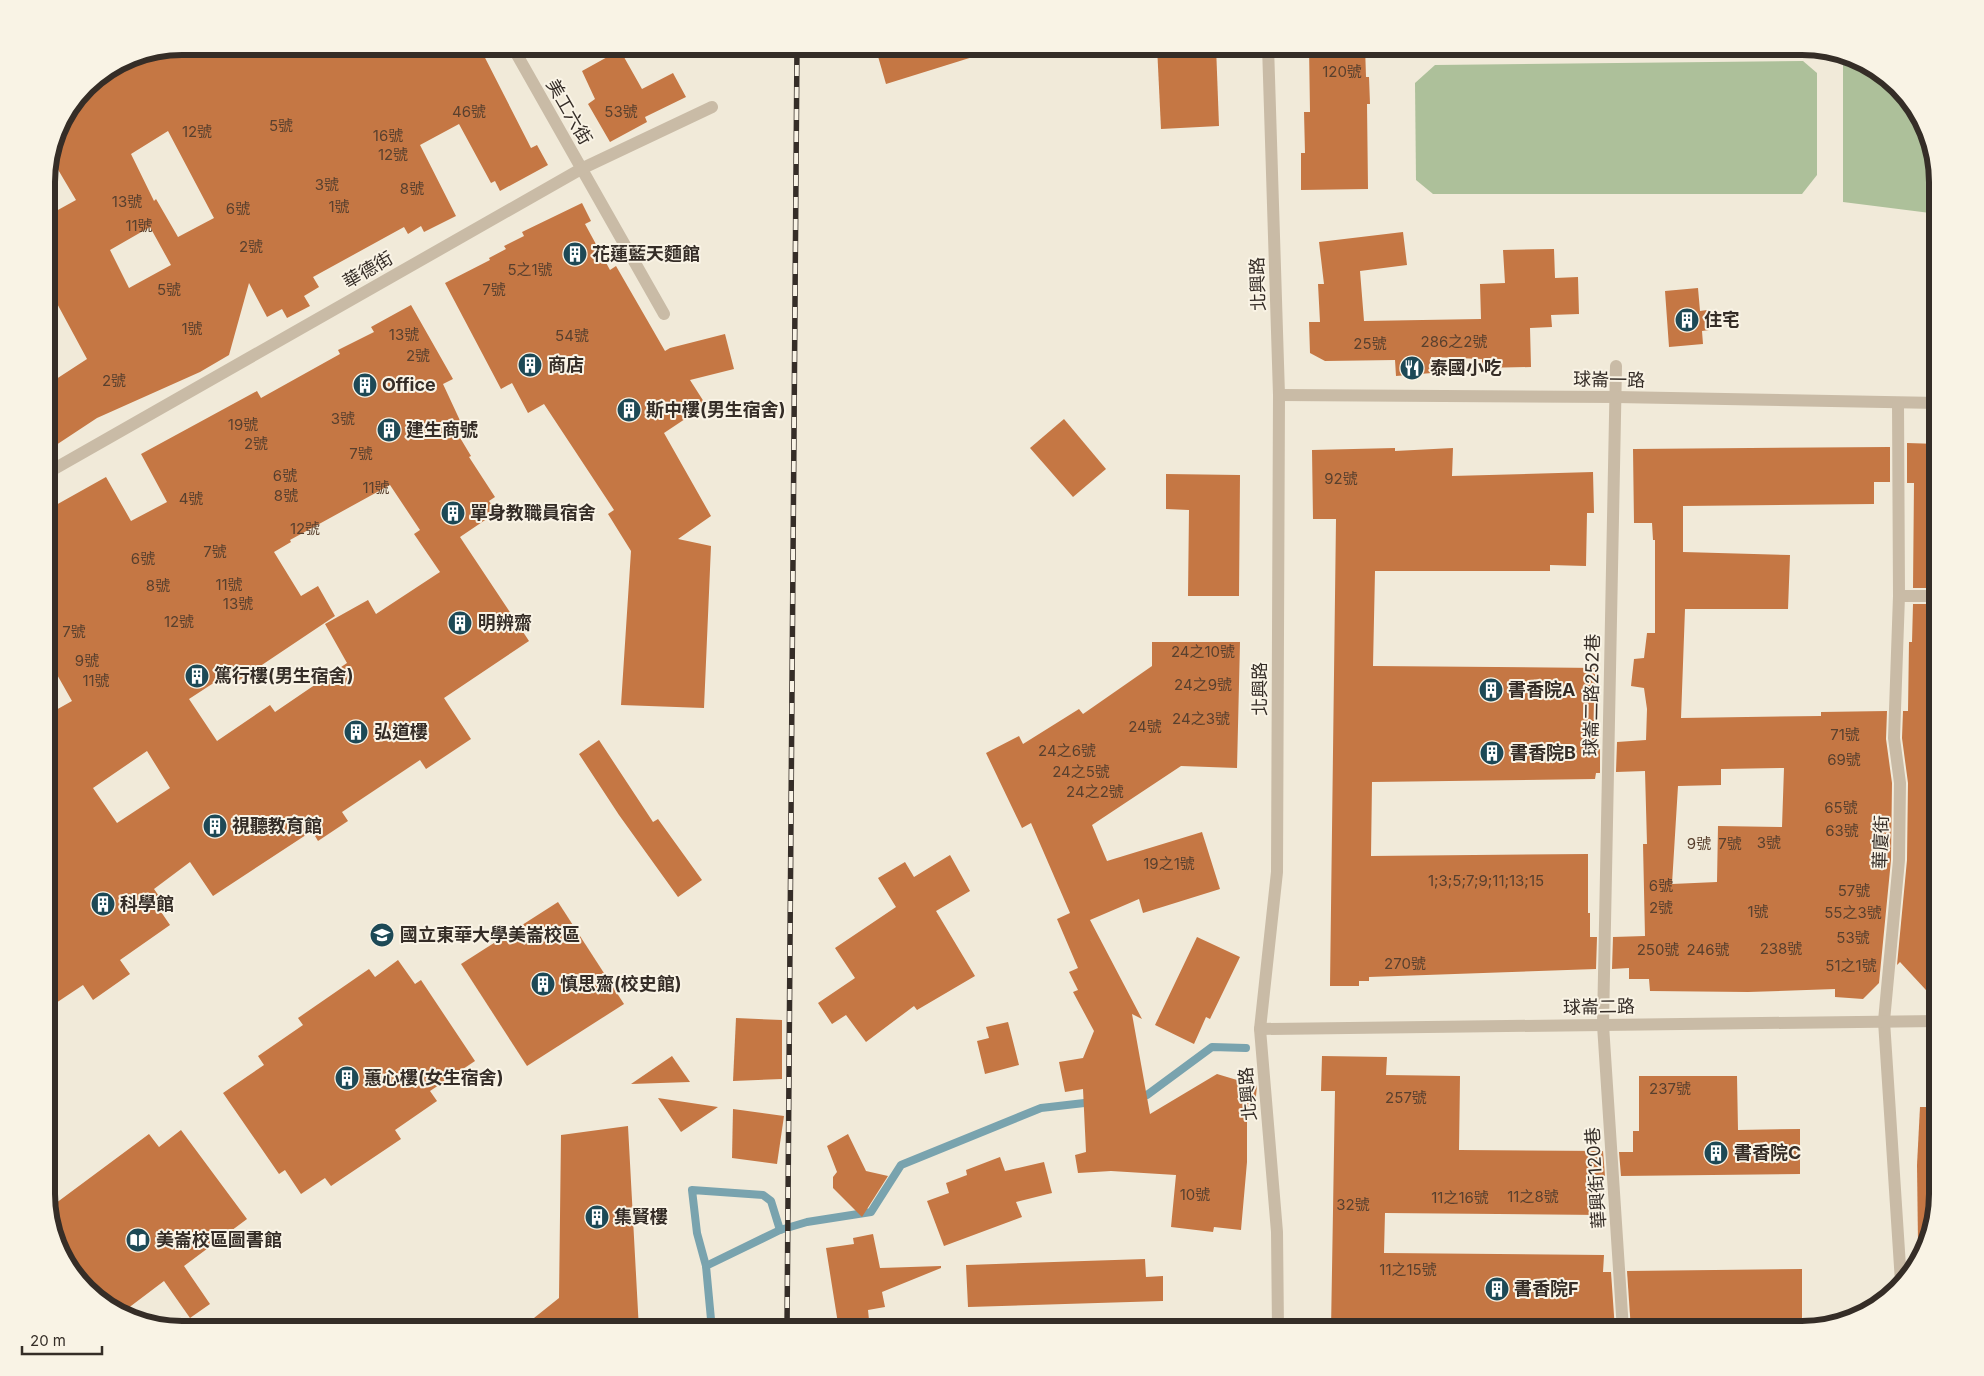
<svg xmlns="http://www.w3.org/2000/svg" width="1984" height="1376" font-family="Inter,'Noto Sans TC',sans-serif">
<rect width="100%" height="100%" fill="#f1ead9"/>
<g fill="#adc09a">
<path d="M1843,58L1878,69L1920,114L1938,181V214L1843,202Z"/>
<path d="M1803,61L1817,73V175L1802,194H1433L1416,180L1415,83L1435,65Z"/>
</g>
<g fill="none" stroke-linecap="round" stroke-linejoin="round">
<g stroke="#79a3ae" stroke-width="8">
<path d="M1136,1097L1147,1095L1212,1047L1246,1048"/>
<path d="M706,1266L697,1233L692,1190L763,1195L771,1201L780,1230"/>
<path d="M712,1330L706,1266L780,1230L807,1222L871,1212L901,1165L1041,1108L1093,1102"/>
</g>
</g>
<g fill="#c57744" fill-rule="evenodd">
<path d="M182,46H479L531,148L537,145L548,165L500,191L495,181L491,183L459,124L420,145L456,216L424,232L421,226L408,234L404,227L313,277L319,287L304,296L310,306L287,318L282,309L267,317L249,283L229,355L200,372L97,418L47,451V385L87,359L47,285V216L76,200L50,156L57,130L86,86L130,56ZM168,131L214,218L178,237L156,199L154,201L131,154ZM150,227L171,265L129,288L110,250Z"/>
<path d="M875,46H991L992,51L886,84Z"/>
<path d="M1157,46H1216L1219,126L1161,129Z"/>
<path d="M1309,46H1365L1366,77H1369L1370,104H1367L1368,189L1301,190V153H1305L1304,112H1310Z"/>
<path d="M620,50L642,89L673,73L686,97L645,117L647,122L610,142L588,104L595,99L582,71Z"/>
<path d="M582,203L591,221L585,224L610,270L616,266L665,351L670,348L725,334L734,369L690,380L706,405L664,433L711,516L678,539L711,546L704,708L621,705L631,551L608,514L614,510L544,404L528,413L512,383L501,389L445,283L490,260L489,258L506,249L504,246L524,236L522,232Z"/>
<path d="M1403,232L1407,265L1360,271L1364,321L1481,319L1480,284L1505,283L1503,250L1554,249L1555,278L1578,277L1579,314L1551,315L1552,327L1530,328L1531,367L1482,368V359L1431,357L1432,373L1396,376L1395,360L1325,361L1310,353L1309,322H1320L1318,284H1324L1319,242Z"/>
<path d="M1698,288L1700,311L1707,310L1709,330L1702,331L1703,344L1669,347L1665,291Z"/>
<path d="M411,305L453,379L443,384L463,427L456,431L471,456L469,457L495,497L489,501L497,512L460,537L529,641L444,698L471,739L426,769L420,760L342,812L348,821L318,841L312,831L213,896L190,862L154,889L163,902L157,906L170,925L120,960L130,974L93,1000L83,985L47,1009V740L58,733L47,715L72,701L47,657V510L106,477L131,521L167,502L141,454L257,391L261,398L340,354L338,350L374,332L371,327ZM390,485L420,530L414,534L440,572L376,614L368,600L325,624L347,663L275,712L270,705L217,741L189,699L232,671L238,681L335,616L318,586L301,596L274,552L291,542L290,540ZM147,751L170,788L117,823L93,788Z"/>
<path d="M1064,419L1106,469L1073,497L1030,448Z"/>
<path d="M1907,443L1938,444V588H1913L1914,483H1907Z"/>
<path d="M1890,447V482H1874V504L1683,506V552L1790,555L1788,609H1685L1681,718L1821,716V712L1887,711L1886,739L1892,783L1891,860L1879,983L1863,999L1835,997V989L1748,992L1650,991L1649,979H1629V968L1612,969L1613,937L1645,936L1643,844H1647L1645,771L1616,772L1617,742L1646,740L1647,709L1644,688L1631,686L1634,659L1644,658L1647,633H1655V540H1653L1652,523H1634L1633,449ZM1784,768L1782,827L1718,826L1717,882L1672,884L1678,786L1721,785V769Z"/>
<path d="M1395,448V451L1453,448L1452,476L1593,472L1594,513H1587L1586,566L1550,565V571H1375L1373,666L1598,668L1596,744H1600V773H1596L1595,779L1372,782L1371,856L1588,854V913H1590V937H1597L1596,969L1369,977V981H1359V986H1330L1336,519H1313L1312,450Z"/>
<path d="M1166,474L1240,475L1239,596H1188L1189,510L1166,509Z"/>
<path d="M1913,604H1938V1003L1900,962L1897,965L1907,860L1908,783L1902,738L1903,711H1908L1909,642H1912Z"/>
<path d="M1152,642H1240L1237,768L1181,766L1092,825L1107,861L1202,832L1220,889L1143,913L1139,899L1090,920L1142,1019L1132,1014L1150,1114L1217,1074L1257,1086L1255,1106L1247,1107V1162L1241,1230L1214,1227L1213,1232L1171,1227L1176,1175L1111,1171L1078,1173L1075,1155L1086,1152L1083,1089L1065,1092L1059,1062L1083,1058L1094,1031L1073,992L1078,990L1069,972L1078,968L1057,919L1070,913L1031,823L1022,828L986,753L1019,736L1023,744L1079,709L1083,714L1152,666Z"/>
<path d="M599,740L653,822L658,819L702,880L678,897L619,815L579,754Z"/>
<path d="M950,855L970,891L936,911L975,976L917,1010L914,1006L866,1042L846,1015L832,1024L818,1003L855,978L835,948L896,907L878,878L905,862L914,877Z"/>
<path d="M558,902L624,1004L527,1066L461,964Z"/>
<path d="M1197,937L1240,957L1210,1019L1206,1017L1194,1044L1155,1025Z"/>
<path d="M398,960L415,984L421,980L475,1061L430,1091L437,1101L395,1130L401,1139L331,1186L325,1178L301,1194L285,1170L279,1174L223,1093L264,1065L258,1056L303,1025L298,1018L369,969L375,977Z"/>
<path d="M736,1018L782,1020V1079L733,1081Z"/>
<path d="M1008,1022L1019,1065L985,1074L977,1041L989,1038L986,1027Z"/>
<path d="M672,1056L690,1082L631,1084Z"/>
<path d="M1322,1056L1387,1057L1386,1075L1460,1076L1459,1150L1603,1151L1605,1176H1602L1601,1215L1385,1213L1384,1253L1604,1255L1603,1272H1611L1615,1330H1510V1325L1383,1324V1330H1331L1335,1091H1321Z"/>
<path d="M1639,1076H1737L1738,1130L1800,1129V1174L1621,1176L1619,1152H1633V1131H1639Z"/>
<path d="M658,1098L718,1107L681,1132Z"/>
<path d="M1920,1107H1938V1195L1923,1244L1918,1243L1917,1165Z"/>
<path d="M733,1109L784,1116L777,1164L732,1158Z"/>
<path d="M628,1126L639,1330H519L559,1298L561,1135Z"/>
<path d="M181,1130L247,1219L184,1266L210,1304L190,1318L164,1281L123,1312L106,1307L64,1262L48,1209L149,1134L159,1147Z"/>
<path d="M848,1134L866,1171L888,1176L862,1217L833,1188V1177L837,1172L827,1146Z"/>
<path d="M1000,1157L1005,1171L1044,1162L1052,1193L1016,1202L1022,1217L944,1246L927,1201L949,1193L946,1183L967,1175L966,1170Z"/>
<path d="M873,1234L880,1268L941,1266V1268L882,1292L885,1307L868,1310L870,1330H839L826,1248L854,1244L853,1238Z"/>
<path d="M1145,1259L1146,1277L1163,1276V1301L968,1307L966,1265Z"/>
<path d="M1802,1269V1330H1631L1627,1271Z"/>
</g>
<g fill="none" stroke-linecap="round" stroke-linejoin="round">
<g stroke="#c9bba6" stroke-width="12">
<path d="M512,46L664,314"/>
<path d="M1268,46L1279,395L1277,872L1260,1029L1277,1232L1278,1330"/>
<path d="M1616,366L1603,1025L1623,1330"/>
<path d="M1279,395L1616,397L1938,403"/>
<path d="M1898,403L1899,596L1894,738L1900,783L1899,860L1884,1021L1901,1282"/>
<path d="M47,473L581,169L712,107"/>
<path d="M1899,596H1938"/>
<path d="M1260,1029L1938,1021"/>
</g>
<defs>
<path id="rail" d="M787,1330L797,46"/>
</defs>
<use href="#rail" stroke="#352d27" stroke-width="5.5"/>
<use href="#rail" stroke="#f9f3e5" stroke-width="4" stroke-dasharray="11" stroke-linecap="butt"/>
</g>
<defs>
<symbol id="building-disc" viewBox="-11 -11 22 22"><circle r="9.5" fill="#1d4956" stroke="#f9f3e5"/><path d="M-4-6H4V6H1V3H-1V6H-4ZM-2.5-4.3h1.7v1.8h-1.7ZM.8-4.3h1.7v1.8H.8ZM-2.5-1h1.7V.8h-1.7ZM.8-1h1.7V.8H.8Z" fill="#fff"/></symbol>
<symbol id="restaurant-disc" viewBox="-11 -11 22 22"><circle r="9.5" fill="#1d4956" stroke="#f9f3e5"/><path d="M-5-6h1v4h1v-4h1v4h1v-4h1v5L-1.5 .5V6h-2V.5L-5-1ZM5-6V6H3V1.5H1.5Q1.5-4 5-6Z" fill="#fff"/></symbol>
<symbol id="university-disc" viewBox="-11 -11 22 22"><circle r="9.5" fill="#1d4956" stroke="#f9f3e5"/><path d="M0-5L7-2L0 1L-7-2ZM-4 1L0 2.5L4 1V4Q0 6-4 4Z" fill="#fff"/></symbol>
<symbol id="library-disc" viewBox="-11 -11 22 22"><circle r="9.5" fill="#1d4956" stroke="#f9f3e5"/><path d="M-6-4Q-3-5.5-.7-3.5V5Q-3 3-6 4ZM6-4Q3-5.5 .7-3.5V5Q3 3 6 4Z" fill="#fff"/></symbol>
</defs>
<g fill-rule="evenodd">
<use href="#building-disc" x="561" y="240" width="28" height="28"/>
<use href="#building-disc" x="1673" y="306" width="28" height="28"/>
<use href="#building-disc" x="516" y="351" width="28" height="28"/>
<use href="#restaurant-disc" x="1398" y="354" width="28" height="28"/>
<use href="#building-disc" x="351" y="371" width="28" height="28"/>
<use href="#building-disc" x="615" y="396" width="28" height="28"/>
<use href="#building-disc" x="375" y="416" width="28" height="28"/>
<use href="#building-disc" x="439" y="499" width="28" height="28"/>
<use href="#building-disc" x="446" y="609" width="28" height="28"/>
<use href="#building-disc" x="183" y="662" width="28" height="28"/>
<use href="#building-disc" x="1477" y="676" width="28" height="28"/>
<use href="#building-disc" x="342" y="718" width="28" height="28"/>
<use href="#building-disc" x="1478" y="739" width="28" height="28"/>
<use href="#building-disc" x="201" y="812" width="28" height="28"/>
<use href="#building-disc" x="89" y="890" width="28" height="28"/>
<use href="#university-disc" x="368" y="921" width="28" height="28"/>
<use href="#building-disc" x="529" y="970" width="28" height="28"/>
<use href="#building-disc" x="333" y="1064" width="28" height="28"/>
<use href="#building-disc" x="1702" y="1139" width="28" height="28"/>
<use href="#building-disc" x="583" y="1203" width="28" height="28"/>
<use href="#library-disc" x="124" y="1226" width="28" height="28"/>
<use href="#building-disc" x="1483" y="1275" width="28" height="28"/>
</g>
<g text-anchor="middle" stroke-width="4" stroke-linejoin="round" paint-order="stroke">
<g font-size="15" fill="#59402e">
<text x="1342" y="77">120號</text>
<text x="469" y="117">46號</text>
<text x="621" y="117">53號</text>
<text x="281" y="131">5號</text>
<text x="197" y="137">12號</text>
<text x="388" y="141">16號</text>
<text x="393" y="160">12號</text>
<text x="327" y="190">3號</text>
<text x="412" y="194">8號</text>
<text x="127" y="207">13號</text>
<text x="339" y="212">1號</text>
<text x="238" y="214">6號</text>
<text x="139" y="231">11號</text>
<text x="251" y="252">2號</text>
<text x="530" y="275">5之1號</text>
<text x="169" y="295">5號</text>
<text x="494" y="295">7號</text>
<text x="192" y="334">1號</text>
<text x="404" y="340">13號</text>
<text x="572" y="341">54號</text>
<text x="1454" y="347">286之2號</text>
<text x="1370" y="349">25號</text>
<text x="418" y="361">2號</text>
<text x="114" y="386">2號</text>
<text x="343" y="424">3號</text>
<text x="243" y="430">19號</text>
<text x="256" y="449">2號</text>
<text x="361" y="459">7號</text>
<text x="285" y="481">6號</text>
<text x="1341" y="484">92號</text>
<text x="376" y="493">11號</text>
<text x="286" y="501">8號</text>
<text x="191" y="504">4號</text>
<text x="305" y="534">12號</text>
<text x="215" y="557">7號</text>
<text x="143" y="564">6號</text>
<text x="229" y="590">11號</text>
<text x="158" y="591">8號</text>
<text x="238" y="609">13號</text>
<text x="179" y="627">12號</text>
<text x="74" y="637">7號</text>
<text x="1203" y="657">24之10號</text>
<text x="87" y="666">9號</text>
<text x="96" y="686">11號</text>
<text x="1203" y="690">24之9號</text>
<text x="1201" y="724">24之3號</text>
<text x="1145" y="732">24號</text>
<text x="1845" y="740">71號</text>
<text x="1067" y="756">24之6號</text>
<text x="1844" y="765">69號</text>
<text x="1081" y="777">24之5號</text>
<text x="1095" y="797">24之2號</text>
<text x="1841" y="813">65號</text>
<text x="1842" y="836">63號</text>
<text x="1769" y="848">3號</text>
<text x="1699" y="849">9號</text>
<text x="1730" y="849">7號</text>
<text x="1169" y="869">19之1號</text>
<text x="1486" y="886">1;3;5;7;9;11;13;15</text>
<text x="1661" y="891">6號</text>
<text x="1854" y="896">57號</text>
<text x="1661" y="913">2號</text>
<text x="1758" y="917">1號</text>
<text x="1853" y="918">55之3號</text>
<text x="1853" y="943">53號</text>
<text x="1781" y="954">238號</text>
<text x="1658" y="955">250號</text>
<text x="1708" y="955">246號</text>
<text x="1405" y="969">270號</text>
<text x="1851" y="971">51之1號</text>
<text x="1670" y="1094">237號</text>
<text x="1406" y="1103">257號</text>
<text x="1195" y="1200">10號</text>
<text x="1533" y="1202">11之8號</text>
<text x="1460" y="1203">11之16號</text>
<text x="1353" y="1210">32號</text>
<text x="1408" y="1275">11之15號</text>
</g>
<g font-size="18" fill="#352d27" stroke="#f9f3e5">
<text transform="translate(569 112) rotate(60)" y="6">美工六街</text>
<text transform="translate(368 270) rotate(-30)" y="6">華德街</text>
<text transform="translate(1258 284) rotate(-92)" y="6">北興路</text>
<text transform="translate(1609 380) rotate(1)" y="6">球崙一路</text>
<text transform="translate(1260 689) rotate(-90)" y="6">北興路</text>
<text transform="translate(1592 695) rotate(-89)" y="6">球崙二路252巷</text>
<text transform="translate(1881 842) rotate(-88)" y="6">華廈街</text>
<text transform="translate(1599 1007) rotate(-1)" y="6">球崙二路</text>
<text transform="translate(1248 1094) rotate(-95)" y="6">北興路</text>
<text transform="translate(1596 1178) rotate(-94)" y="6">華興街120巷</text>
</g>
<g font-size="18" font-weight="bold" fill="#352d27" stroke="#f9f3e5" text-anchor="start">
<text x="592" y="260">花蓮藍天麵館</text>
<text x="1704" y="326">住宅</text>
<text x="548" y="371">商店</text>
<text x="1430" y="374">泰國小吃</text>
<text x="382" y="391">Office</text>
<text x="646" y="416">斯中樓(男生宿舍)</text>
<text x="406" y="436">建生商號</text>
<text x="470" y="519">單身教職員宿舍</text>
<text x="478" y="629">明辨齋</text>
<text x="214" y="682">篤行樓(男生宿舍)</text>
<text x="1508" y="696">書香院A</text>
<text x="374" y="738">弘道樓</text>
<text x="1510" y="759">書香院B</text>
<text x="232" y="832">視聽教育館</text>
<text x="120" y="910">科學館</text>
<text x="400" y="941">國立東華大學美崙校區</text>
<text x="560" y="990">慎思齋(校史館)</text>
<text x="364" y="1084">蕙心樓(女生宿舍)</text>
<text x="1734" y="1159">書香院C</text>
<text x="614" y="1223">集賢樓</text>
<text x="156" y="1246">美崙校區圖書館</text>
<text x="1514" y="1295">書香院F</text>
</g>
</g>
<path d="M0 0H1984V1376H0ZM182 55H1802A127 127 0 0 1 1929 182V1194A127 127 0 0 1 1802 1321H182A127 127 0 0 1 55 1194V182A127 127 0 0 1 182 55Z" fill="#f9f3e5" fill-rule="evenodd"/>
<path fill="none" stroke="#352d27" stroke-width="6" d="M182 55H1802A127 127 0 0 1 1929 182V1194A127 127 0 0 1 1802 1321H182A127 127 0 0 1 55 1194V182A127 127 0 0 1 182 55Z"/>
<path d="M22 1346v8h80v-8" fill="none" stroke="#352d27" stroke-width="2.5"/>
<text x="30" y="1346" font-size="15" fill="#352d27" stroke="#f9f3e5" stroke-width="4" paint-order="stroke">20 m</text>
</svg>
